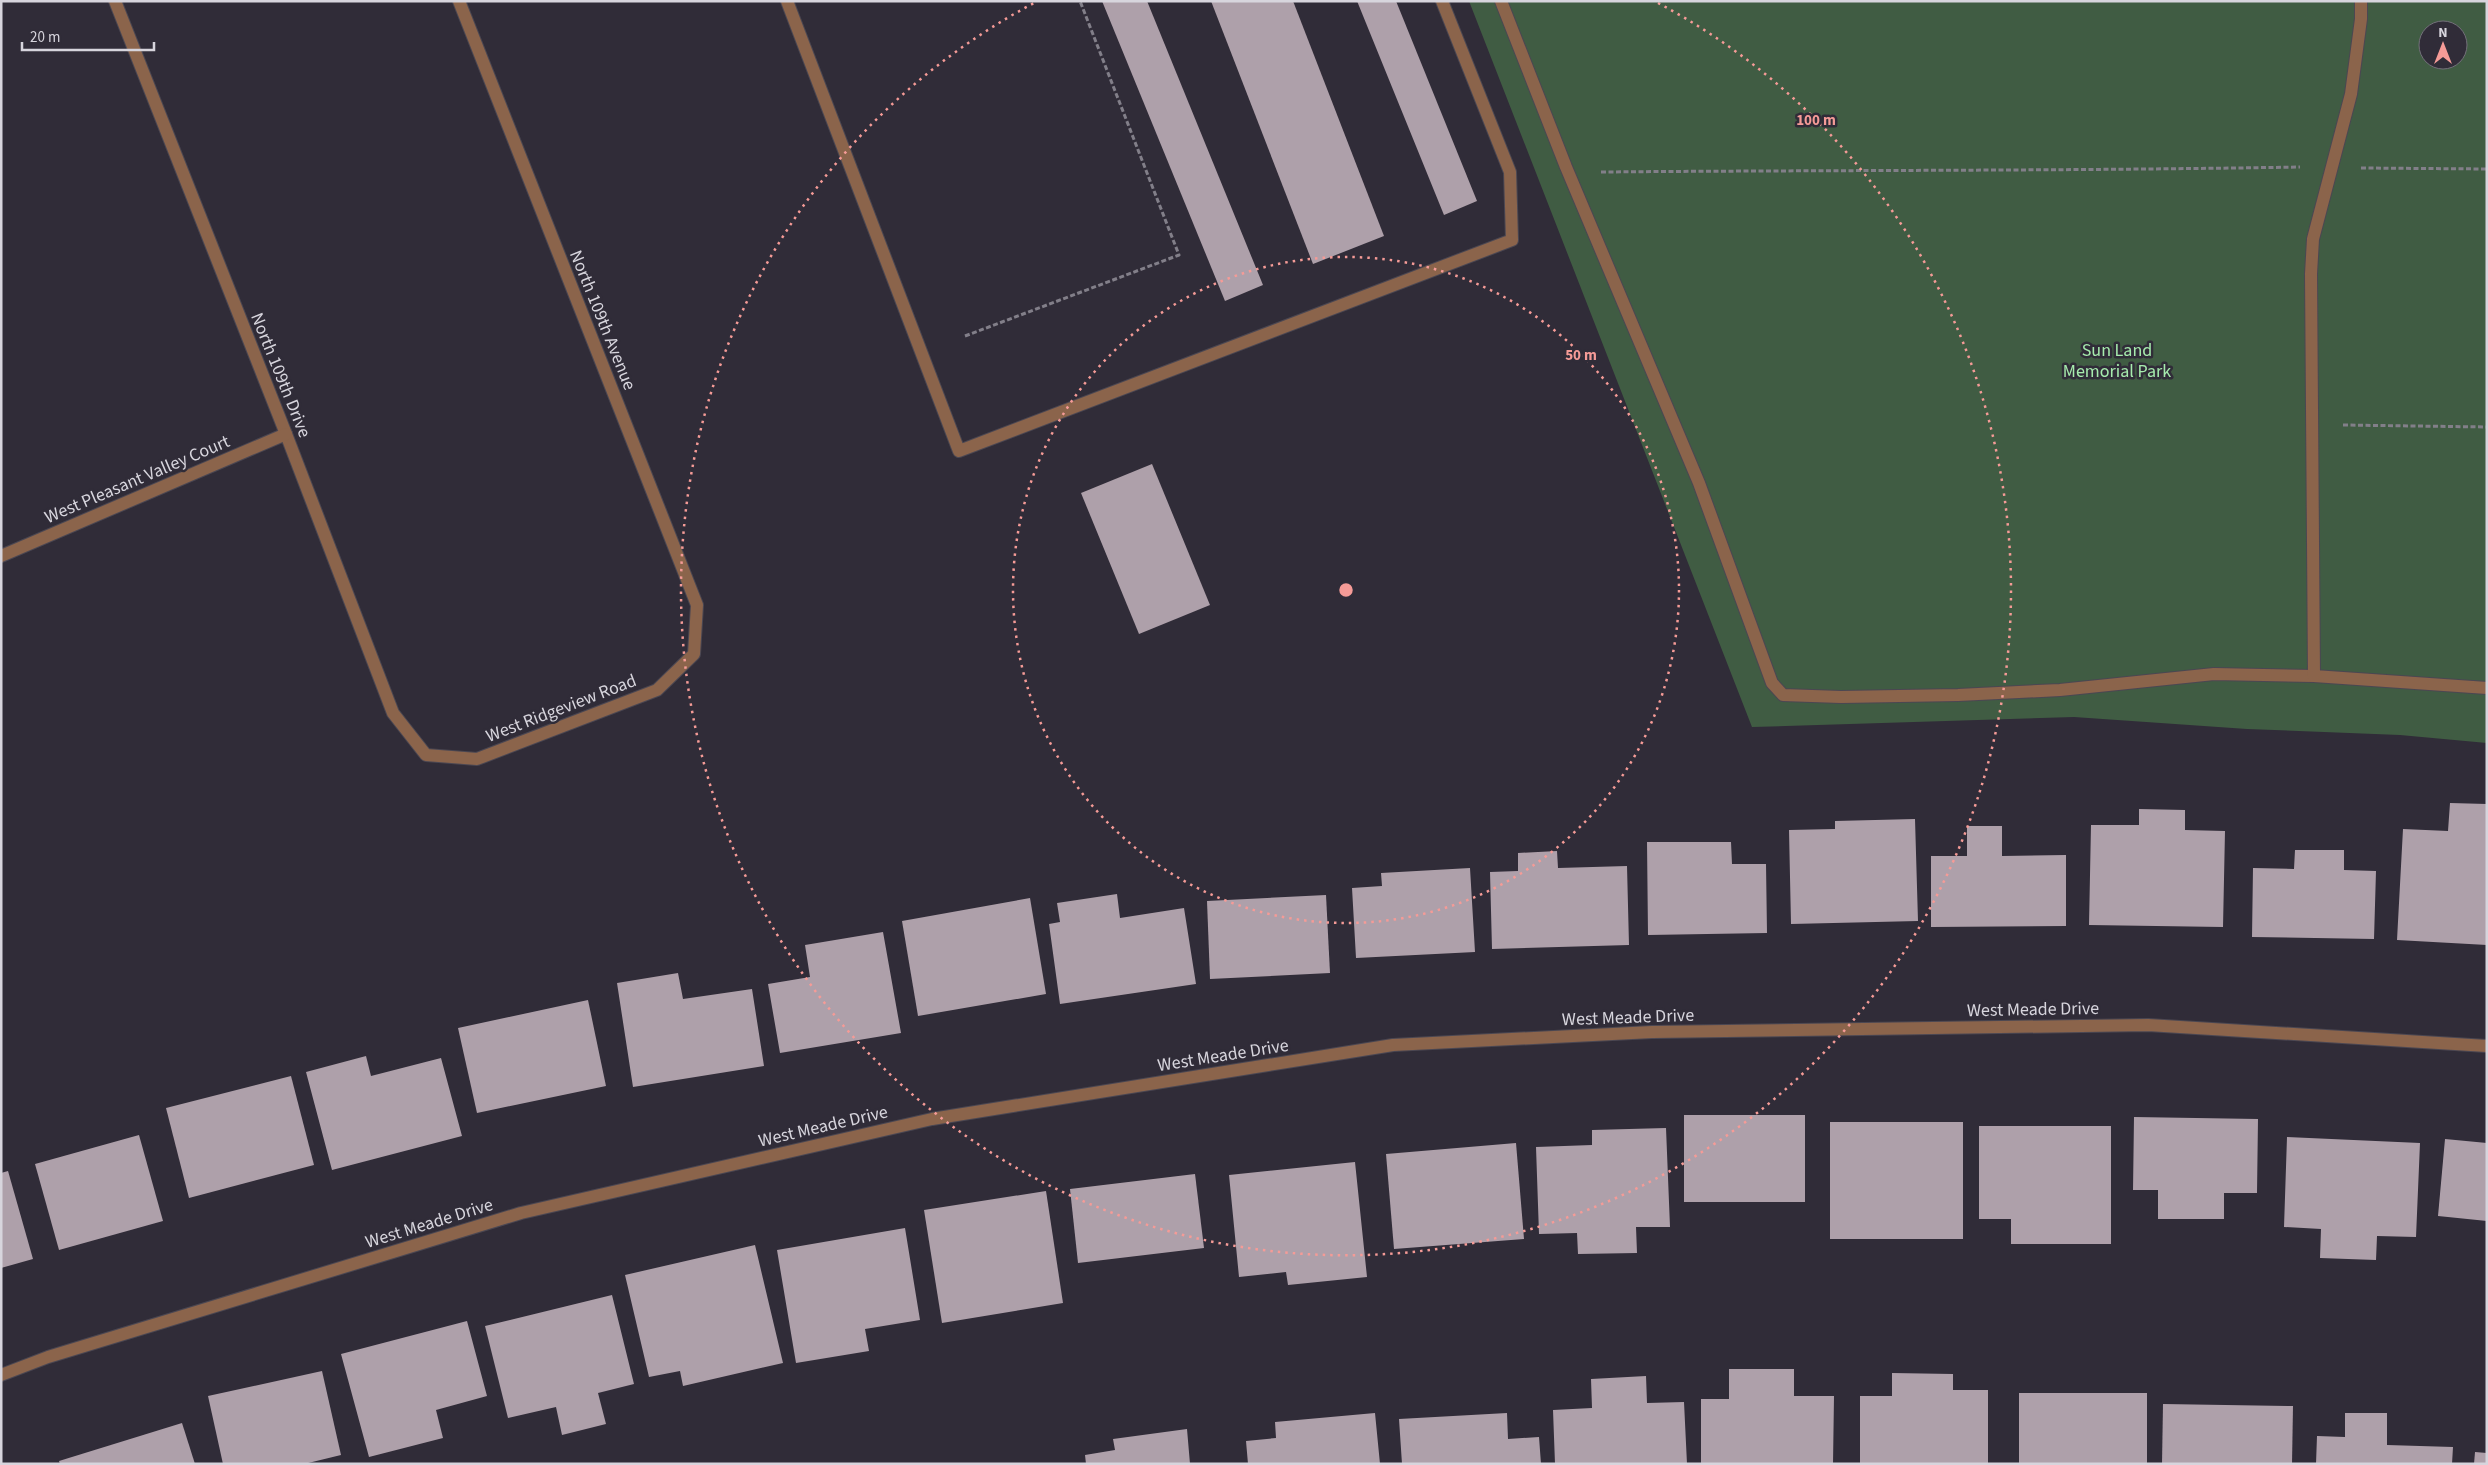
<svg xmlns="http://www.w3.org/2000/svg" width="2488" height="1465" font-family="'Source Sans 3',sans-serif">
<rect width="100%" height="100%" fill="#302c38"/>
<path fill="#405c43" fill-rule="evenodd" d="M1469,1H2487V743L2400,735L2247,729L2074,717L1752,727ZM2428,30H2458V60H2428Z"/>
<g fill="#aea0aa">
<path d="M1102,1H1147L1263,285L1225,301Z"/>
<path d="M1211,1H1293L1384,236L1313,264Z"/>
<path d="M1357,1H1396L1477,201L1444,215Z"/>
<path d="M1152,464L1210,605L1139,634L1081,493Z"/>
<path d="M2450,803L2487,804V945L2397,940L2403,829L2448,831Z"/>
<path d="M2139,809L2185,810V830L2225,831L2223,927L2089,925L2091,825H2139Z"/>
<path d="M1915,819L1918,921L1791,924L1789,830L1835,829V821Z"/>
<path d="M1967,826H2002V856L2066,855V926L1931,927V856H1967Z"/>
<path d="M1647,842H1731L1732,864H1766L1767,933L1648,935Z"/>
<path d="M2295,850H2344V870L2376,871L2374,939L2252,937L2253,868L2294,869Z"/>
<path d="M1557,851L1558,868L1627,866L1629,945L1492,949L1490,872L1518,871V853Z"/>
<path d="M1470,868L1475,952L1356,958L1352,888L1382,886L1381,873Z"/>
<path d="M1117,894L1120,918L1184,908L1196,984L1060,1004L1049,924L1060,922L1057,903Z"/>
<path d="M1326,895L1330,973L1210,979L1207,901Z"/>
<path d="M1030,898L1046,994L918,1016L902,921Z"/>
<path d="M883,932L901,1033L780,1053L768,984L810,977L805,945Z"/>
<path d="M678,973L683,999L752,989L764,1066L633,1087L617,983Z"/>
<path d="M588,1000L606,1086L477,1113L458,1028Z"/>
<path d="M366,1056L371,1076L441,1058L462,1136L332,1170L306,1072Z"/>
<path d="M291,1076L314,1165L189,1198L166,1108Z"/>
<rect x="1684" y="1115" width="121" height="87"/>
<path d="M2134,1117L2258,1119L2257,1193H2224V1219H2158V1190H2133Z"/>
<rect x="1830" y="1122" width="133" height="117"/>
<path d="M1979,1126H2111V1244H2011V1219H1979Z"/>
<path d="M1666,1128L1670,1227H1636L1637,1253L1578,1254L1577,1233L1539,1234L1536,1147L1592,1145V1130Z"/>
<path d="M139,1135L163,1221L59,1250L35,1164Z"/>
<path d="M2287,1137L2420,1143L2416,1237L2377,1236L2376,1260L2320,1258L2321,1229L2284,1227Z"/>
<path d="M2445,1139L2487,1143V1221L2438,1216Z"/>
<path d="M1516,1143L1524,1239L1394,1249L1386,1154Z"/>
<path d="M1355,1162L1367,1277L1288,1285L1286,1272L1239,1277L1229,1175Z"/>
<path d="M8,1171L33,1259L1,1268V1173Z"/>
<path d="M1195,1174L1204,1248L1078,1263L1070,1189Z"/>
<path d="M1046,1191L1063,1303L942,1323L924,1210Z"/>
<path d="M905,1228L920,1320L865,1329L869,1351L796,1363L777,1250Z"/>
<path d="M755,1245L783,1363L683,1386L680,1371L649,1377L625,1275Z"/>
<path d="M612,1295L634,1384L598,1393L606,1424L562,1435L556,1407L508,1418L485,1326Z"/>
<path d="M467,1321L487,1396L436,1410L443,1438L369,1457L341,1354Z"/>
<path d="M1729,1369H1794V1396H1834L1833,1464H1701V1399H1729Z"/>
<path d="M322,1371L341,1455L304,1464H223L208,1396Z"/>
<path d="M1892,1373L1953,1374V1390H1988V1464H1860V1396H1892Z"/>
<path d="M1646,1376L1647,1403L1684,1402L1687,1464H1555L1553,1410L1592,1408L1591,1379Z"/>
<rect x="2019" y="1393" width="128" height="71"/>
<path d="M2163,1404L2293,1406L2292,1464H2162Z"/>
<path d="M1375,1413L1380,1464H1248L1246,1441L1276,1438L1275,1422Z"/>
<path d="M1507,1413L1508,1439L1539,1437L1541,1464H1402L1399,1419Z"/>
<path d="M2345,1413H2387V1445L2453,1447L2452,1464H2316L2317,1436L2345,1437Z"/>
<path d="M182,1423L195,1464H60L59,1461Z"/>
<path d="M1187,1429L1190,1464H1086L1085,1455L1115,1450L1113,1439Z"/>
<path d="M2475,1452L2487,1453V1464H2474Z"/>
</g>
<g fill="none" stroke-linecap="round" stroke-linejoin="round">
<defs>
<g id="minor">
<path d="M115,1L286,434L393,713L426,755L477,759L657,690L694,654L697,605L459,1"/>
<path d="M787,1L959,451L1512,240L1510,172L1442,1"/>
<path d="M1501,1L1566,167L1699,483L1772,683L1783,695L1841,697L1958,695L2060,690L2214,674L2314,676"/>
<path d="M2361,1V19L2351,94L2313,239L2311,274L2314,676L2487,688"/>
<path d="M1,556L286,434"/>
<path d="M1,1375L48,1357L521,1213L932,1119L1393,1045L1652,1032L2148,1025L2487,1046"/>
</g>
</defs>
<use href="#minor" stroke="#4b4752" stroke-width="14"/>
<g stroke="#827f89" stroke-width="3" stroke-dasharray="5 2.5" stroke-linecap="butt">
<path d="M2361,168L2487,169"/>
<path d="M1601,172C1834,170 2067,171 2300,167"/>
<path d="M965,336L1179,255L1080,1"/>
<path d="M2343,425L2487,427"/>
</g>
<use href="#minor" stroke="#8b644b" stroke-width="12"/>
</g>
<g fill="none" stroke="#f59b97" stroke-width="2.5" stroke-dasharray="2.5 5">
<circle cx="1346" cy="590" r="333"/>
<path d="M1658 3A665 665 0 1 1 1034 3"/>
</g>
<g text-anchor="middle" stroke-width="5" stroke-linejoin="round" paint-order="stroke">
<g font-size="18" fill="#d7d5dd" stroke="#302c38">
<text transform="translate(603 320) rotate(68)" y="6">North 109th Avenue</text>
<text transform="translate(281 375) rotate(68)" y="6">North 109th Drive</text>
<text transform="translate(137 479) rotate(-23)" y="6">West Pleasant Valley Court</text>
<text transform="translate(561 708) rotate(-21)" y="6">West Ridgeview Road</text>
<text transform="translate(2033 1009) rotate(-1)" y="6">West Meade Drive</text>
<text transform="translate(1628 1017) rotate(-2)" y="6">West Meade Drive</text>
<text transform="translate(1223 1055) rotate(-9)" y="6">West Meade Drive</text>
<text transform="translate(823 1126) rotate(-13)" y="6">West Meade Drive</text>
<text transform="translate(429 1223) rotate(-17)" y="6">West Meade Drive</text>
</g>
<g font-size="18" fill="#a6ebad" stroke="#302c38">
<text x="2117" y="356">Sun Land<tspan x="2117" dy="21">Memorial Park</tspan></text>
</g>
</g>
<circle cx="1346" cy="590" r="8" fill="#f59b97" stroke="#302c38" stroke-width="2.5"/>
<g font-size="15" text-anchor="middle" font-weight="bold" fill="#f59b97" stroke="#302c38" stroke-width="5" stroke-linejoin="round" paint-order="stroke">
<text x="1816" y="125">100 m</text>
<text x="1581" y="360">50 m</text>
</g>
<rect width="2488" height="1465" fill="none" stroke="#d7d5dd" stroke-width="5"/>
<g transform="translate(2443 45)"><circle r="24" fill="#302c38" stroke="#73707a"/>
<path d="M0-4L9 19L0 12L-9 19Z" fill="#f59b97"/>
<text y="-8" font-size="14" font-weight="bold" text-anchor="middle" fill="#d7d5dd">N</text>
</g>
<path d="M22 42v8h132v-8" fill="none" stroke="#d7d5dd" stroke-width="2.5"/>
<text x="30" y="42" font-size="15" fill="#d7d5dd" stroke="#302c38" stroke-width="4" paint-order="stroke">20 m</text>
</svg>
